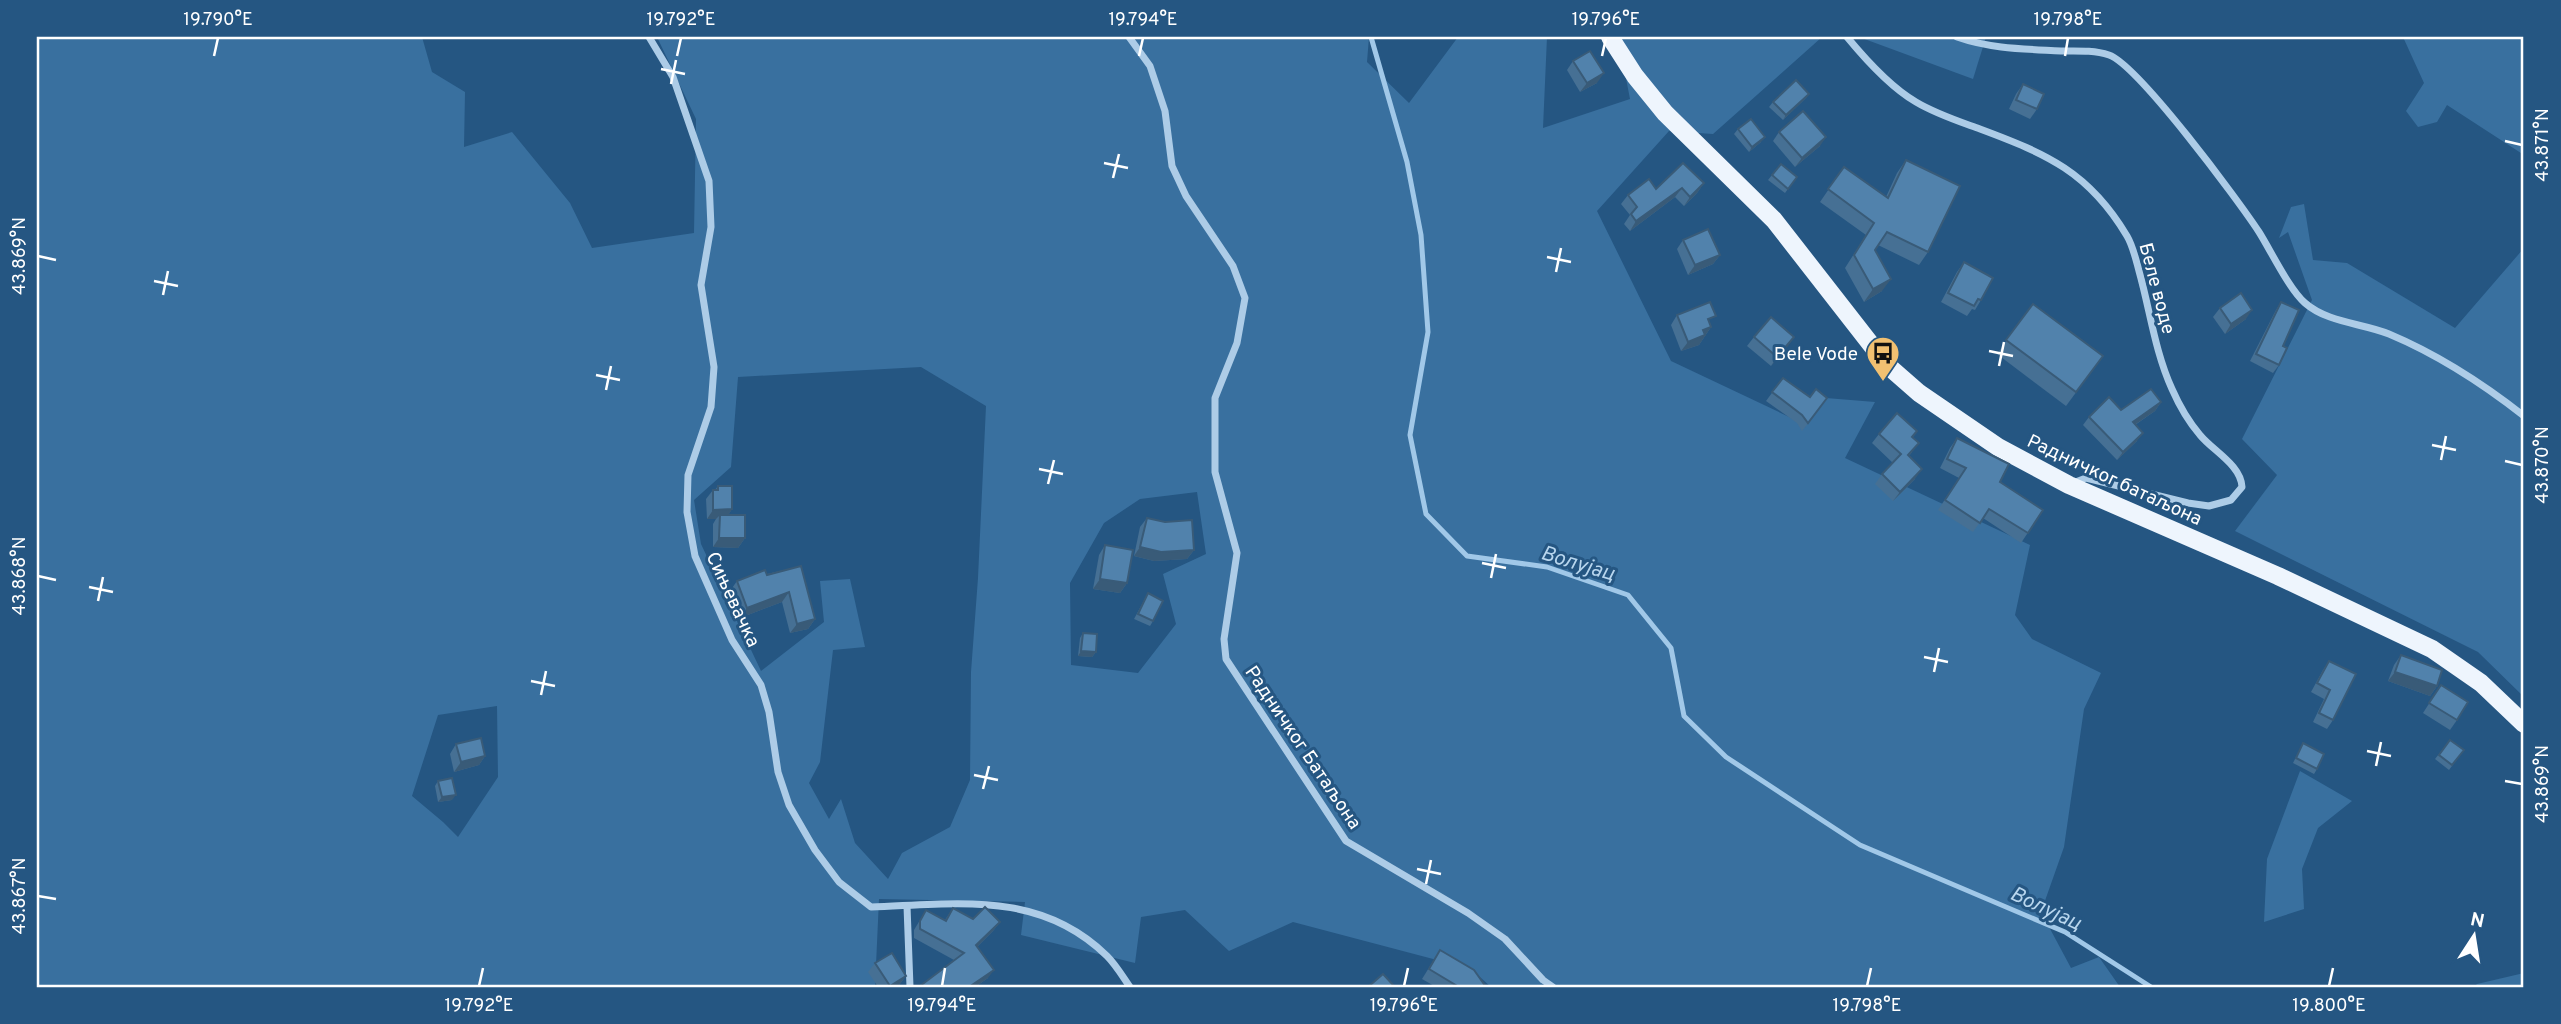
<svg xmlns="http://www.w3.org/2000/svg" width="2561" height="1024" font-family="Overpass,sans-serif">
<rect width="100%" height="100%" fill="#255682"/>
<g fill="#39709f" fill-rule="evenodd">
<path d="M37,37H422L432,72L465,92L464,147L512,132L570,203L592,248L694,233L696,119L657,37H1369L1367,62L1409,103L1458,37H1547L1543,128L1630,99L1618,37H1822L1713,134L1669,131L1597,211L1671,361L1802,423L1826,398L1875,402L1845,458L2030,545L2015,615L2032,639L2101,673L2084,709L2064,847L2041,912L2071,968L2099,957L2120,987H1491L1471,969L1293,922L1229,951L1185,910L1141,917L1135,963L1021,935L1025,902L879,899L875,987H37ZM921,367L986,406L978,578L971,672L970,780L950,827L902,853L888,879L855,843L841,799L829,819L809,783L820,762L833,650L865,647L850,579L820,581L824,622L761,671L701,544L694,500L731,467L738,377ZM1197,492L1206,554L1163,574L1176,624L1138,673L1071,665L1070,583L1104,523L1140,499ZM497,706L498,777L458,837L443,822L412,796L438,715Z"/>
<path d="M1859,37H1986L1973,79Z"/>
<path d="M2403,37H2524V155L2447,105L2437,122L2418,127L2406,111L2424,83Z"/>
<path d="M2304,204L2313,260L2347,263L2455,328L2524,248V697L2478,652L2235,531L2277,475L2242,439L2312,300L2288,232L2279,238L2291,207Z"/>
<path d="M2300,771L2352,801L2318,828L2302,869L2304,909L2264,922L2267,859Z"/>
<path d="M2524,973V987H2474L2477,984Z"/>
</g>
<g fill="none" stroke-linecap="round" stroke-linejoin="round">
<path stroke="#a1c8e8" stroke-width="5" d="M1371,37L1407,162L1421,235L1428,332L1410,435L1426,514L1467,556L1547,567L1628,595L1671,648L1684,716L1726,757L1860,845L2065,932L2151,987"/>
<g stroke="#adcce7" stroke-width="7">
<path d="M649,37L673,77L709,181L711,227L701,285L714,367L711,407L688,475L687,512L695,556L732,640L761,685L769,712L778,772L789,805L815,850L839,882L871,907C957,904 1040,890 1107,956C1116,965 1123,977 1130,987"/>
<path d="M1129,37L1150,66L1165,111L1172,166L1186,196L1233,266L1245,298L1237,343L1215,398V472L1237,553L1224,639L1226,659L1346,841L1468,913L1505,939L1543,980L1553,987"/>
<path d="M1847,37C1866,60 1890,87 1916,102C1936,114 1958,121 1980,129C2047,154 2089,172 2127,236C2133,246 2136,260 2139,271C2150,310 2155,352 2172,389C2179,405 2188,421 2200,435C2213,451 2241,465 2242,487L2231,500L2209,506L2188,503L2086,478L2073,483"/>
<path d="M1957,37C1991,49 2026,49 2061,51C2077,51 2094,50 2109,55C2138,65 2238,200 2259,232C2271,251 2289,289 2305,303C2328,323 2362,323 2389,334C2439,355 2482,383 2524,416"/>
<path d="M907,906L910,987"/>
</g>
<path stroke="#eef5fd" stroke-width="18" d="M1610,37L1635,76L1665,113L1774,220L1887,365L1919,393L1998,447L2069,485L2278,576L2432,649L2481,683L2524,724"/>
</g>
<g fill="#467094">
<path d="M1573,61L1597,83L1580,92L1567,70Z"/>
<path d="M2023,84L2037,109L2030,119L2009,109L2016,94Z"/>
<path d="M1809,94L1805,99L1783,120L1769,107L1773,102Z"/>
<path d="M1738,129L1761,142L1749,152L1734,134Z"/>
<path d="M1779,132L1820,146L1795,167L1773,141Z"/>
<path d="M1906,160L1928,252L1919,265L1878,245L1875,250L1882,291L1864,302L1845,268L1866,235L1820,202L1844,167L1886,197L1897,173Z"/>
<path d="M1772,175L1797,177L1785,193L1768,180Z"/>
<path d="M1704,183L1697,193L1684,206L1675,197L1630,231L1624,224L1630,215L1621,204L1628,195L1656,189Z"/>
<path d="M1683,240L1720,255L1713,264L1688,275L1677,249Z"/>
<path d="M1964,262L1981,300L1975,310L1972,309L1967,316L1941,302L1957,272Z"/>
<path d="M2281,302L2283,346L2279,365L2273,373L2250,361L2276,310Z"/>
<path d="M2033,304L2103,356L2066,406L1997,354Z"/>
<path d="M2220,308L2246,319L2225,334L2213,317Z"/>
<path d="M1677,315L1710,323L1711,327L1699,345L1681,351L1671,325Z"/>
<path d="M1754,337H1794L1771,366L1747,346Z"/>
<path d="M1783,378L1822,406L1802,431L1797,423L1766,401Z"/>
<path d="M2161,402L2155,411L2135,425L2137,441L2117,460L2083,425L2089,417Z"/>
<path d="M1917,431L1913,437L1912,452L1909,456L1915,479L1893,501L1875,484L1882,474L1893,463L1872,443L1879,434Z"/>
<path d="M1957,438L2000,482L2043,510L2021,543L1983,518L1973,532L1938,510L1959,478L1940,468L1950,448Z"/>
<path d="M718,486L732,509L728,515L745,538L738,548L713,547V524L716,519H707L706,499L713,490H715Z"/>
<path d="M1147,518L1194,550L1187,559L1154,561L1134,556L1140,527Z"/>
<path d="M1105,545L1127,583L1120,593L1093,589L1099,555Z"/>
<path d="M801,566L815,619L808,629L790,633L782,602L740,618L730,591L737,581Z"/>
<path d="M1148,593L1153,621L1150,626L1134,619Z"/>
<path d="M1083,633L1096,652L1092,657L1078,656L1080,638Z"/>
<path d="M2401,655L2437,686L2430,696L2388,681L2394,665Z"/>
<path d="M2329,661L2333,720L2327,729L2313,722L2324,699L2311,692L2323,670Z"/>
<path d="M2441,685L2457,720L2450,730L2423,713Z"/>
<path d="M2450,740L2464,750L2449,770L2435,759Z"/>
<path d="M2303,743L2317,769L2314,774L2293,763Z"/>
<path d="M456,744L485,756L479,765L454,772L450,754Z"/>
<path d="M438,781L452,800L438,802L435,786Z"/>
<path d="M953,908L973,919L1000,922L993,931L977,947L988,978L975,987H919L954,960L914,938V930L926,910L945,920Z"/>
<path d="M1440,950L1486,987H1436L1422,979Z"/>
<path d="M875,963L906,976L899,985L896,987H878L868,972Z"/>
</g>
<g fill="#395b78">
<path d="M1604,73L1597,83L1580,92L1587,83Z"/>
<path d="M1809,94L1805,99L1783,120L1786,115Z"/>
<path d="M1765,137L1761,142L1749,152L1752,147Z"/>
<path d="M1826,137L1820,146L1795,167L1802,158Z"/>
<path d="M1704,183L1697,193L1684,206L1690,197Z"/>
<path d="M1682,188L1675,197L1630,231L1636,221Z"/>
<path d="M1720,255L1713,264L1688,275L1695,265Z"/>
<path d="M1891,279L1882,291L1864,302L1873,289Z"/>
<path d="M2252,310L2246,319L2225,334L2231,324Z"/>
<path d="M1711,327L1699,345L1681,351L1688,342L1703,330Z"/>
<path d="M1794,337L1788,346L1771,366L1777,357Z"/>
<path d="M2161,402L2155,411L2127,430L2133,422Z"/>
<path d="M2143,433L2137,441L2117,460L2123,452Z"/>
<path d="M1922,469L1915,479L1893,501L1900,492Z"/>
<path d="M732,509L726,519L720,515L716,519H707L713,510Z"/>
<path d="M719,538H745L738,548L713,547Z"/>
<path d="M1140,547L1194,550L1187,559L1154,561L1134,556Z"/>
<path d="M1100,579L1127,583L1120,593L1093,589Z"/>
<path d="M789,592L782,602L740,618L747,608Z"/>
<path d="M815,619L808,629L790,633L797,624Z"/>
<path d="M1081,651L1096,652L1092,657L1078,656Z"/>
<path d="M2395,672L2437,686L2430,696L2388,681Z"/>
<path d="M485,756L479,765L454,772L461,762Z"/>
<path d="M456,795L452,800L438,802L442,797Z"/>
<path d="M1000,922L993,931L970,954L976,945Z"/>
<path d="M994,970L988,978L975,987H969Z"/>
<path d="M906,976L899,985L896,987H889Z"/>
</g>
<g fill="#5182ac" stroke="#395b78" stroke-width="2">
<path d="M1590,51L1604,73L1587,83L1573,61Z"/>
<path d="M1796,80L1809,94L1786,115L1773,102Z"/>
<path d="M2023,84L2044,94L2037,109L2016,100Z"/>
<path d="M1803,111L1826,137L1802,158L1779,132Z"/>
<path d="M1751,119L1765,137L1752,147L1738,129Z"/>
<path d="M1906,160L1960,186L1928,252L1887,232L1875,250L1891,279L1873,289L1854,255L1874,223L1828,189L1844,167L1888,198Z"/>
<path d="M1683,163L1704,183L1690,197L1682,188L1636,221L1631,214L1637,207L1628,195L1649,179L1656,189Z"/>
<path d="M1781,164L1797,177L1788,189L1772,175Z"/>
<path d="M1708,229L1720,255L1695,265L1683,240Z"/>
<path d="M1964,262L1993,278L1981,300L1978,299L1974,306L1948,293Z"/>
<path d="M2241,293L2252,310L2231,324L2220,308Z"/>
<path d="M1710,302L1716,316L1708,319L1711,327L1703,330L1705,335L1688,342L1677,315Z"/>
<path d="M2281,302L2299,310L2283,346L2287,348L2279,365L2256,354Z"/>
<path d="M2033,304L2103,356L2076,392L2006,340Z"/>
<path d="M1771,317L1794,337L1777,357L1754,337Z"/>
<path d="M1783,378L1810,397L1816,389L1827,398L1808,423L1802,415L1772,392Z"/>
<path d="M2151,389L2161,402L2133,422L2143,433L2123,452L2089,417L2109,397L2121,410Z"/>
<path d="M1897,413L1917,431L1912,437L1919,443L1908,455L1922,469L1900,492L1882,474L1901,454L1879,434Z"/>
<path d="M1957,438L2009,464L2000,482L2043,510L2028,533L1989,509L1980,523L1945,500L1966,468L1947,459Z"/>
<path d="M718,486H732V509L713,510V490H718Z"/>
<path d="M720,515H745V538H719Z"/>
<path d="M1147,518L1165,522L1192,520L1194,550L1161,552L1140,547Z"/>
<path d="M1105,545L1133,550L1127,583L1100,579Z"/>
<path d="M801,566L815,619L797,624L789,592L747,608L737,581L765,570L767,575Z"/>
<path d="M1148,593L1163,601L1153,621L1138,614Z"/>
<path d="M1083,633L1097,634L1096,652L1081,651Z"/>
<path d="M2401,655L2442,670L2437,686L2395,672Z"/>
<path d="M2329,661L2356,674L2333,720L2319,713L2330,690L2317,683Z"/>
<path d="M2441,685L2468,702L2457,720L2429,703Z"/>
<path d="M481,738L485,756L461,762L456,744Z"/>
<path d="M2450,740L2464,750L2452,765L2439,755Z"/>
<path d="M2303,743L2324,754L2317,769L2296,758Z"/>
<path d="M452,778L456,795L442,797L438,781Z"/>
<path d="M985,907L1000,922L976,945L994,970L969,987H920V986L964,953L920,929V921L926,910L946,921L953,908L973,919Z"/>
<path d="M1440,950L1474,970L1486,987H1459L1429,969Z"/>
<path d="M892,953L906,976L890,986L875,963Z"/>
<path d="M1383,974L1395,987H1368Z"/>
</g>
<path fill="none" stroke="#fff" stroke-width="2.5" d="M214,56L218,38M677,56L681,38M1139,56L1143,38M1602,56L1606,38M2065,56L2068,38M661,69L685,74M671,84L676,60M2505,141L2522,145M1104,163L1128,168M1113,178L1119,154M38,256L56,260M1547,257L1571,262M1556,272L1561,248M154,281L178,286M163,295L168,271M1989,351L2013,356M1999,366L2004,342M596,375L620,380M606,390L611,366M2432,445L2456,450M2441,460L2446,436M2505,461L2522,465M1039,469L1063,474M1048,484L1054,460M1482,563L1506,568M38,576L56,580M1491,578L1496,554M89,587L113,592M98,601L103,577M1924,657L1948,662M1934,672L1939,648M531,681L555,686M541,695L546,671M2367,751L2391,756M2376,766L2381,742M974,775L998,780M2505,781L2522,784M983,789L989,766M1417,869L1441,874M1426,884L1431,860M38,896L56,899M479,986L483,968M942,986L945,968M1404,986L1408,968M1867,986L1871,968M2329,986L2333,968"/>
<defs>
<symbol id="bus-pin" viewBox="-11 -11 22 30"><path d="M0 17L-7.5 6A9.5 9.5 0 1 1 7.5 6Z" fill="#f1c071" stroke="#255682"/><path d="M-5-6H5V4H4V6H2V4H-2V6H-4V4H-5ZM-3.5-4V0h7V-4ZM-3.5 1.2v1.5H-2V1.2ZM2 1.2v1.5H3.5V1.2Z" fill="#111"/></symbol>
</defs>
<g fill-rule="evenodd">
<use href="#bus-pin" x="1864" y="334" width="38" height="52"/>
</g>
<g text-anchor="middle" stroke-width="6" stroke-linejoin="round" paint-order="stroke">
<g font-size="19" fill="#fff" stroke="#255682">
<text transform="translate(2158 288) rotate(75)" y="7">Беле воде</text>
<text transform="translate(2115 479) rotate(25)" y="7">Радничког батаљона</text>
<text transform="translate(734 599) rotate(65)" y="7">Сињевачка</text>
<text transform="translate(1304 747) rotate(56)" y="7">Радничког Батаљона</text>
</g>
<g font-size="19" fill="#fff" stroke="#255682" text-anchor="end">
<text x="1858" y="360">Bele Vode</text>
</g>
<g font-size="21" font-style="italic" fill="#b8d6ee" stroke="#255682">
<text transform="translate(1578 563) rotate(17)" y="7">Волујац</text>
<text transform="translate(2046 908) rotate(25)" y="7">Волујац</text>
</g>
</g>
<rect width="2561" height="1024" fill="none" stroke="#255682" stroke-width="77"/>
<g transform="translate(2474 936) rotate(12)" stroke="#255682" stroke-width="5" paint-order="stroke">
<path d="M0-5L12 26L0 18L-12 26Z" fill="#ffffff"/>
<text y="-10" font-size="19" font-weight="bold" text-anchor="middle" fill="#ffffff">N</text>
</g>
<rect x="38" y="38" width="2484" height="948" fill="none" stroke="#fff" stroke-width="2.5"/>
<g font-size="18" text-anchor="middle" fill="#fff">
<text x="218" y="25">19.790°E</text>
<text x="681" y="25">19.792°E</text>
<text x="1143" y="25">19.794°E</text>
<text x="1606" y="25">19.796°E</text>
<text x="2068" y="25">19.798°E</text>
<text transform="translate(2542 145) rotate(-90)" y="6">43.871°N</text>
<text transform="translate(19 256) rotate(-90)" y="6">43.869°N</text>
<text transform="translate(2542 465) rotate(-90)" y="6">43.870°N</text>
<text transform="translate(19 576) rotate(-90)" y="6">43.868°N</text>
<text transform="translate(2542 784) rotate(-90)" y="6">43.869°N</text>
<text transform="translate(19 896) rotate(-90)" y="6">43.867°N</text>
<text x="479" y="1011">19.792°E</text>
<text x="942" y="1011">19.794°E</text>
<text x="1404" y="1011">19.796°E</text>
<text x="1867" y="1011">19.798°E</text>
<text x="2329" y="1011">19.800°E</text>
</g>
</svg>
